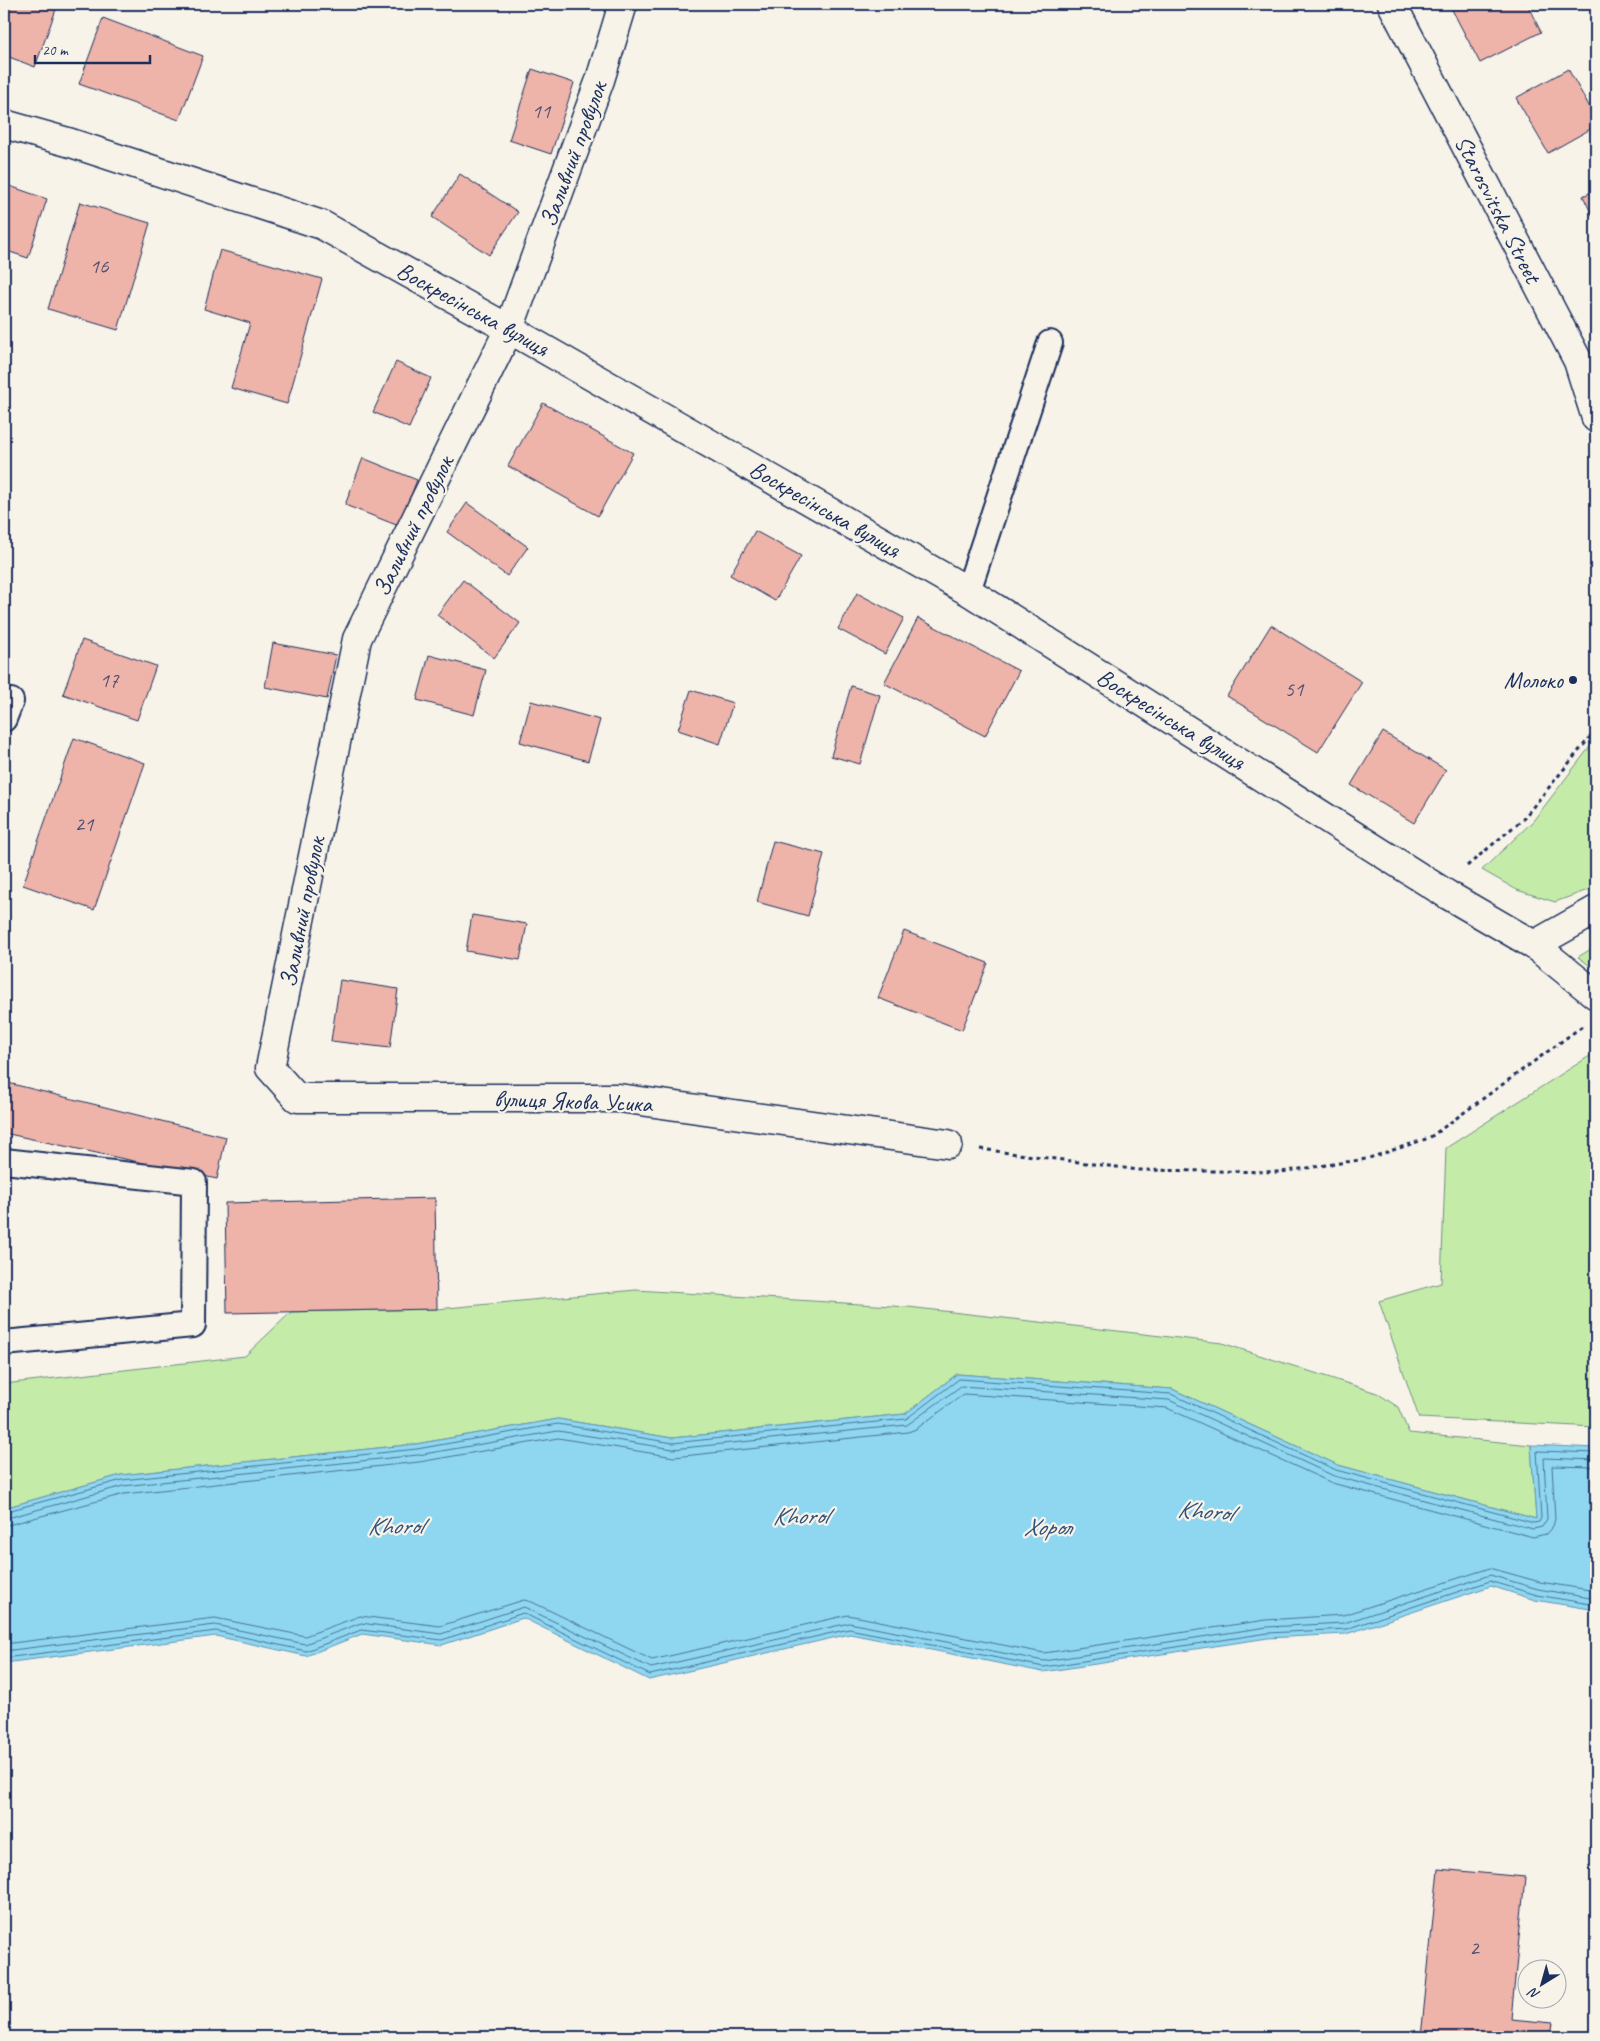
<svg xmlns="http://www.w3.org/2000/svg" width="1600" height="2041" font-family="Caveat,sans-serif">
<rect width="100%" height="100%" fill="#f7f3e8"/>
<filter id="ink" filterUnits="userSpaceOnUse"><feTurbulence type="fractalNoise" baseFrequency=".02" numOctaves="2"/><feDisplacementMap in="SourceGraphic" scale="10" xChannelSelector="R" yChannelSelector="G"/><feConvolveMatrix kernelMatrix="1 2 1 2 8 2 1 2 1" color-interpolation-filters="sRGB"/></filter>
<g filter="url(#ink)">
<g fill="#c4eca8" stroke="#708e83">
<path d="M1596,739V887L1555,902L1517,890L1482,870L1533,821Z"/>
<path d="M1596,946V970L1578,957Z"/>
<path d="M1596,1052V1427L1419,1418L1379,1301L1441,1283L1446,1148Z"/>
<path d="M636,1290L908,1307L1222,1343L1377,1393L1398,1407L1409,1433L1531,1445L1536,1519L1338,1465L1172,1389L957,1374L905,1414L672,1438L558,1419L416,1444L121,1475L4,1508V1384L245,1356L291,1312L437,1309Z"/>
</g>
<path fill="#8fd7f0" stroke="#6194b6" d="M957,1374L1172,1389L1338,1465L1536,1519L1531,1445L1596,1448V1610L1535,1600L1491,1586L1346,1634L1268,1638L1043,1672L850,1634L649,1680L523,1618L442,1645L362,1634L306,1656L216,1636L4,1663V1508L121,1475L416,1444L558,1419L672,1438L905,1414Z"/>
<g fill="none" stroke-linecap="round" stroke-linejoin="round">
<g stroke="#497298" stroke-width="1">
<path d="M4,1512L122,1480L417,1449L558,1424L673,1443L906,1419L959,1379L1171,1394L1336,1470L1534,1523L1539,1522L1541,1518L1537,1451L1596,1453"/>
<path d="M4,1519L123,1486L418,1455L558,1431L673,1449L907,1425L961,1386L1169,1400L1334,1476L1533,1529L1542,1527L1547,1519L1544,1458L1596,1460"/>
<path d="M4,1526L124,1494L419,1462L558,1438L674,1457L908,1432L916,1429L964,1394L1167,1408L1332,1483L1533,1537L1546,1534L1553,1526L1555,1519L1552,1466L1596,1467"/>
<path d="M4,1644L215,1618L305,1636L360,1616L440,1626L524,1600L532,1602L652,1660L848,1615L1044,1653L1266,1620L1343,1615L1490,1568L1540,1582L1596,1591"/>
<path d="M4,1651L215,1625L305,1644L361,1623L441,1634L524,1607L651,1668L849,1623L1044,1661L1267,1627L1344,1623L1490,1575L1538,1589L1596,1599"/>
<path d="M4,1658L216,1631L306,1651L361,1630L442,1640L523,1613L650,1675L849,1629L1044,1667L1268,1633L1346,1629L1490,1581L1537,1595L1596,1605"/>
</g>
</g>
<g fill="#eeb3a9" stroke="#1b2f5e">
<path d="M4,4H58L35,67L4,55Z"/>
<path d="M1449,4H1527L1541,32L1480,63Z"/>
<path d="M103,18L203,56L179,120L79,84Z"/>
<path d="M532,69L574,83L551,154L509,140Z"/>
<path d="M1568,69L1596,118V126L1548,153L1516,98Z"/>
<path d="M460,174L518,212L489,255L432,217Z"/>
<path d="M4,184L47,199L28,258L4,250Z"/>
<path d="M1596,190V223L1583,196Z"/>
<path d="M80,202L150,223L118,330L48,309Z"/>
<path d="M220,250L322,279L287,404L231,388L250,323L204,309Z"/>
<path d="M396,362L431,378L409,428L373,412Z"/>
<path d="M543,403L633,453L598,516L508,466Z"/>
<path d="M363,458L417,480L399,526L345,505Z"/>
<path d="M467,503L528,547L507,576L447,532Z"/>
<path d="M755,531L801,556L775,601L730,575Z"/>
<path d="M463,580L520,623L494,658L437,615Z"/>
<path d="M857,593L904,618L885,654L838,629Z"/>
<path d="M918,618L1019,671L985,736L884,683Z"/>
<path d="M1271,625L1362,682L1318,752L1227,696Z"/>
<path d="M82,640L156,666L137,720L63,694Z"/>
<path d="M273,643L336,655L327,699L265,687Z"/>
<path d="M429,655L486,670L474,715L417,700Z"/>
<path d="M851,686L880,695L860,764L831,756Z"/>
<path d="M691,690L733,703L720,744L678,730Z"/>
<path d="M531,701L600,720L588,761L520,742Z"/>
<path d="M1383,732L1446,770L1414,823L1351,785Z"/>
<path d="M74,738L145,763L94,910L23,885Z"/>
<path d="M773,841L824,854L808,916L757,902Z"/>
<path d="M472,915L527,924L520,960L466,951Z"/>
<path d="M904,931L988,963L962,1030L878,998Z"/>
<path d="M340,980L398,989L390,1048L331,1041Z"/>
<path d="M4,1082L226,1137L217,1179L4,1133Z"/>
<path d="M435,1198L437,1309L227,1313L225,1203Z"/>
<path d="M1438,1869L1525,1877L1511,2019L1553,2023L1551,2037H1421Z"/>
</g>
<g fill="none" stroke-linecap="round" stroke-linejoin="round">
<defs>
<g id="service">
<path d="M968,591L1050,343"/>
<path d="M4,719L11,701"/>
<path d="M4,1161L194,1182L193,1325L4,1343"/>
</g>
<path id="minor" d="M623,4L600,80L509,329L357,639L270,1068L297,1098H619L948,1144"/>
<g id="tertiary">
<path d="M1392,4L1578,361L1596,418"/>
<path d="M4,124L71,143L322,225L509,329L968,591L1448,895L1534,945L1596,995"/>
<path d="M1534,945L1596,910"/>
</g>
</defs>
<use href="#service" stroke="#1b2f5e" stroke-width="28"/>
<use href="#minor" stroke="#1b2f5e" stroke-width="31"/>
<use href="#tertiary" stroke="#1b2f5e" stroke-width="31"/>
<g stroke="#1b2f5e" stroke-width="3" stroke-dasharray="4 4" stroke-linecap="butt">
<path d="M1467,866L1523,819L1596,730"/>
<path d="M980,1149L1139,1170L1281,1172L1366,1159L1429,1138L1584,1025"/>
</g>
<use href="#service" stroke="#f7f3e8" stroke-width="24"/>
<use href="#minor" stroke="#f7f3e8" stroke-width="28"/>
<use href="#tertiary" stroke="#f7f3e8" stroke-width="28"/>
</g>
</g>
<circle fill="#1b2f5e" stroke="#f7f3e8" stroke-width="2" cx="1573" cy="680" r="5"/>
<g text-anchor="middle" stroke-width="4.5" stroke-linejoin="round" paint-order="stroke">
<g font-size="21" fill="#505071">
<text x="541" y="118">11</text>
<text x="99" y="273">16</text>
<text x="109" y="687">17</text>
<text x="1294" y="696">51</text>
<text x="84" y="831">21</text>
<text x="1474" y="1955">2</text>
</g>
<g font-size="24" fill="#1b2f5e" stroke="#f7f3e8">
<text transform="translate(573 154) rotate(-70)" y="8">Заливний провулок</text>
<text transform="translate(1498 209) rotate(63)" y="8">Starosvitska Street</text>
<text transform="translate(473 309) rotate(29)" y="8">Воскресінська вулиця</text>
<text transform="translate(825 509) rotate(30)" y="8">Воскресінська вулиця</text>
<text transform="translate(413 526) rotate(-64)" y="8">Заливний провулок</text>
<text transform="translate(1171 719) rotate(32)" y="8">Воскресінська вулиця</text>
<text transform="translate(302 912) rotate(-79)" y="8">Заливний провулок</text>
<text transform="translate(573 1101) rotate(2)" y="8">вулиця Якова Усика</text>
</g>
<g font-size="24" fill="#1b2f5e" stroke="#f7f3e8" text-anchor="end">
<text x="1563" y="688">Молоко</text>
</g>
<g font-size="25" font-style="italic" fill="#32517b" stroke="#f7f3e8">
<text transform="translate(1205 1510) rotate(4)" y="9">Khorol</text>
<text transform="translate(800 1515) rotate(-1)" y="9">Khorol</text>
<text transform="translate(395 1525) rotate(-1)" y="9">Khorol</text>
<text x="1047" y="1535">Хорол</text>
</g>
</g>
<rect width="1600" height="2041" fill="none" stroke="#f7f3e8" stroke-width="20"/>
<rect x="10" y="10" width="1580" height="2021" fill="none" stroke="#1b2f5e" stroke-width="2" filter="url(#ink)"/>
<g transform="translate(1542 1984) rotate(217)"><circle r="24" fill="#f7f3e8" stroke="#9fa5b1"/>
<path d="M0-4L9 19L0 12L-9 19Z" fill="#1b2f5e"/>
<text y="-8" font-size="14" font-weight="bold" text-anchor="middle" fill="#1b2f5e">N</text>
</g>
<path d="M35 55v8h115v-8" fill="none" stroke="#1b2f5e" stroke-width="2.5"/>
<text x="42" y="55" font-size="15" fill="#1b2f5e" stroke="#f7f3e8" stroke-width="4" paint-order="stroke">20 m</text>
</svg>
